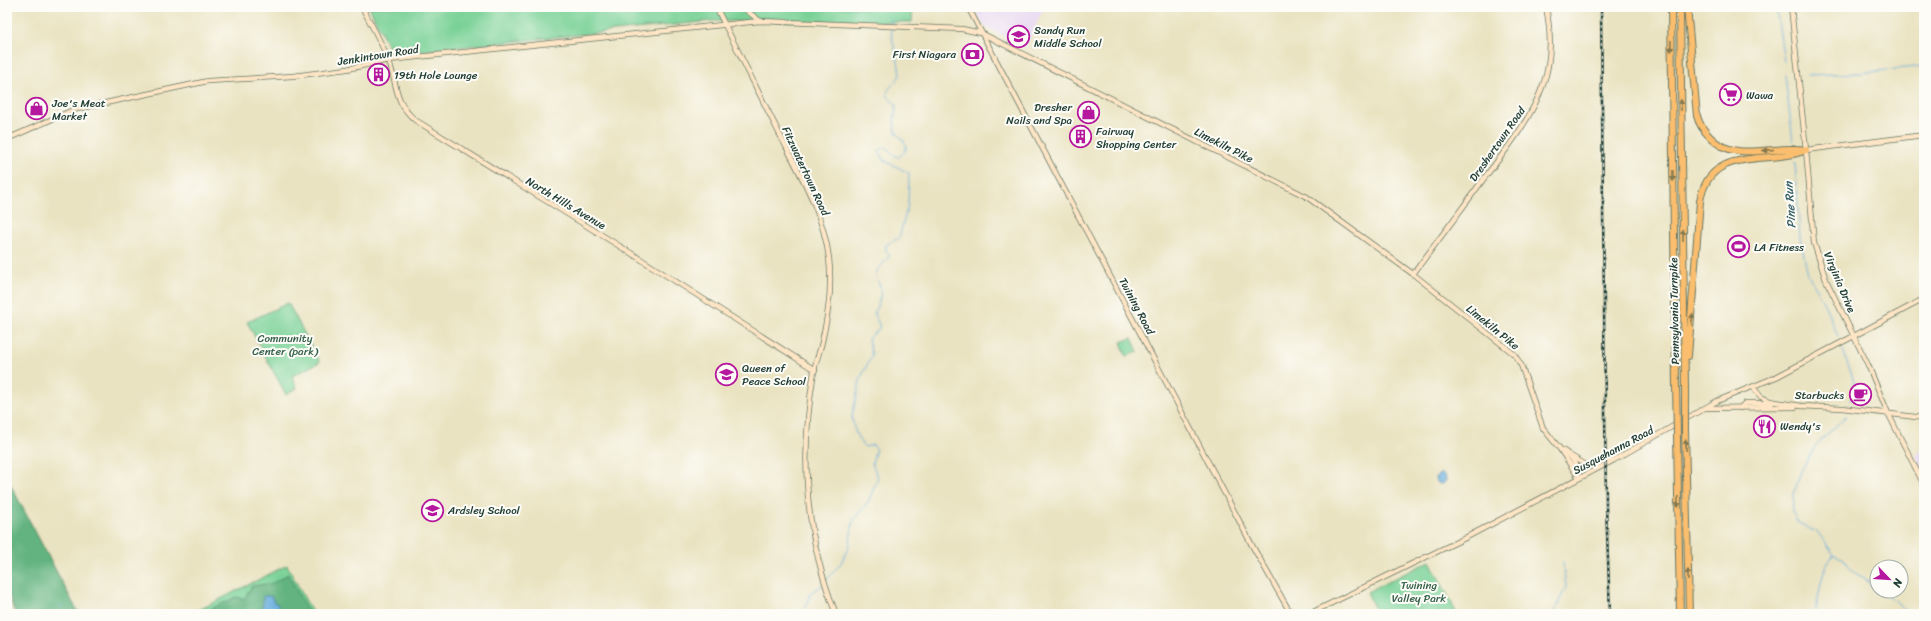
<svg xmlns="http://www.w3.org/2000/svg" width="1931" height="621" font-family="Sriracha,sans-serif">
<rect width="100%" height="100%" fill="#fdfcf7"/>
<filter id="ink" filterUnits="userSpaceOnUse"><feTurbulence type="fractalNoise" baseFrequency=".025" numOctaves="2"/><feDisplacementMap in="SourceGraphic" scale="8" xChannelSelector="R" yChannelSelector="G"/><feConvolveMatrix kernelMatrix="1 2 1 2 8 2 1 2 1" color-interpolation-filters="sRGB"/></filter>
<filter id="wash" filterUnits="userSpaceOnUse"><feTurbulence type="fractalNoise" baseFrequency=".012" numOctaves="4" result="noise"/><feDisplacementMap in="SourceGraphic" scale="16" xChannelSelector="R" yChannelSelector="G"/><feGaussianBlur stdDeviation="0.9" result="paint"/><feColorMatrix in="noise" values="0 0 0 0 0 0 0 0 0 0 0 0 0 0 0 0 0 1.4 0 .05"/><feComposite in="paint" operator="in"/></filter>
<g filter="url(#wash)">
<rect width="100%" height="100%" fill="#eae3c1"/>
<g fill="#e5d3f1">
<path d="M974,7H1044L1026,47L984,26Z"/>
<path d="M1924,444V473L1916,455Z"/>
</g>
<g fill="#79d196" stroke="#4c8765">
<path d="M369,7H913L912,22L712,21L392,54Z"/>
<path d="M288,303L320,362L292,376L297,388L286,395L247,322Z"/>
<path d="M1132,338L1138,352L1126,356L1121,342Z"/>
<path d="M1430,561L1457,614H1377L1367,592Z"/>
<path d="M287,565L313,614H191Z"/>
</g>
<g fill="#62b37f" stroke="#40785a">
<path d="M7,478L79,614H15L7,589Z"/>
<path d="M288,574L309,614H200L236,597L244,599L252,586L273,583Z"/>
</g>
<g fill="#67addd" stroke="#437588">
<circle cx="1441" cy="479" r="5"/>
<path d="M263,596H271L274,602L279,605L275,609L273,614H258L263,605Z"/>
</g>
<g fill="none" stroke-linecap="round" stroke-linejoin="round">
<g stroke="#67addd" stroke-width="1">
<path d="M1776,7L1784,62"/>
<path d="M891,25V18"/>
<path d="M1785,75L1793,141"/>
<path d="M1808,75L1860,73L1924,66"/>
<path d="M1795,162L1800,238L1808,274L1826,308L1838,336"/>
<path d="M1843,350L1854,382L1850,401"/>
<path d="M1834,555L1819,534L1797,522L1792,511L1794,494L1801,471L1816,445L1846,416"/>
<path d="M1835,555L1844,559L1851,569L1858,575L1865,578L1874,590L1898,602L1904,609L1914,614"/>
<path d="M826,581L841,563L849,547L853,521L868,502L878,478L872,463L876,448L873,445L865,447C857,440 853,427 852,416L861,377L872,355L868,339L879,329V324L874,314L880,298L881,289L876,277L877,271L890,255L886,251V245L899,238L908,205L909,173L885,161L879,152L880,150L886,147L895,156L899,157C916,144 898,140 895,129C893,120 896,112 896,104C877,91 894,88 900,75C899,59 892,45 891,28"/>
<path d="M61,605L64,614"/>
<path d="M795,614L806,606L811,593L824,584"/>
<path d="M1553,614L1566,587L1563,563"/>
<path d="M1815,614C1820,596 1820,568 1834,555"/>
</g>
</g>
</g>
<g filter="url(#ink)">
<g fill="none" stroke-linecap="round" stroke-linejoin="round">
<defs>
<g id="secondary">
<path d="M362,7C371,24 381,42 388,59C398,84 393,101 415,120L634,255L815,370"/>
<path d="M716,7C736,47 756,87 776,127C797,169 823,210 829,258C832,284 829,311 823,337C821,349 816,360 814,371C800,455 804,534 836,614"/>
<path d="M742,7L760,21"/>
<path d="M968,7L1253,547L1291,614"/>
<path d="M1791,7L1806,150L1814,243L1826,280L1868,365L1888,413L1924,485"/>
<path d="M7,139L73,110L180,87L208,81L293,76L347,69L389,60L760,21L962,29L981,33L1307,197L1413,274L1514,354L1521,365L1543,428L1560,449L1579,478"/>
<path d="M1806,150L1924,135"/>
<path d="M1413,274C1437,242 1461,210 1485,177C1507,149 1531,119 1543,85C1552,60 1551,32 1546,7"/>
<path d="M1753,387L1761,397L1770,401L1801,406L1842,408L1924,418"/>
<path d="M1706,408L1795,407"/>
<path d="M1740,408L1745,403H1772"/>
<path d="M1560,449C1572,454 1577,465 1579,478"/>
<path d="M1571,456L1586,465L1599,467"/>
<path d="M1309,614L1465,538L1614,460L1717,401L1776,377L1924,299"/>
</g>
<g id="highway">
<path d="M1671,7L1676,385"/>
<path d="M1680,7L1685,386"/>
<path d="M1687,7L1697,116C1699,124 1704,131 1710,137C1735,164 1774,144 1806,150"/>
<path d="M1688,356L1700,201C1710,144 1767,166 1806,150"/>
<path d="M1685,429L1689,614"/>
<path d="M1677,435L1680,614"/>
</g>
</defs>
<use href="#secondary" stroke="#667765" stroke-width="6"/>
<use href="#highway" stroke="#667765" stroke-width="8"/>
<use href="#secondary" stroke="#fde5c5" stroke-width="4.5"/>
<use href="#highway" stroke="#fbbe6e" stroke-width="6"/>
<defs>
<path id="rail" d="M1601,7L1606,506L1610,614"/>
</defs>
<use href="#rail" stroke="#1f3d34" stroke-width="2.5"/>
<use href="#rail" stroke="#fdfcf7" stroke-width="1" stroke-dasharray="3" stroke-linecap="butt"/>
<defs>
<g id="highway-bridge">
<path d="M1676,385L1677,435"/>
<path d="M1685,386V429"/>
</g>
</defs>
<use href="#highway-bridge" stroke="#667765" stroke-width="8" stroke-linecap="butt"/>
<use href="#highway-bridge" stroke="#fbbe6e" stroke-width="6"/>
</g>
<defs><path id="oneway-solid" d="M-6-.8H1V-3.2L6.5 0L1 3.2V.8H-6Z"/></defs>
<g fill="#82774e">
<use href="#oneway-solid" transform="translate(1671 46) rotate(89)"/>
<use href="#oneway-solid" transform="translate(1681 105) rotate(-91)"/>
<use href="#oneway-solid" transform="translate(1768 150) rotate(175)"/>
<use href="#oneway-solid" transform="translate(1673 176) rotate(89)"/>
<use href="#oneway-solid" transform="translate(1683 235) rotate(-91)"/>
<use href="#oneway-solid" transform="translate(1692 319) rotate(-84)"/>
<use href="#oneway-solid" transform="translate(1686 445) rotate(-91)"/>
<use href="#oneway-solid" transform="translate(1678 502) rotate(89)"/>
<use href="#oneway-solid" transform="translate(1688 575) rotate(-91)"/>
</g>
</g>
<defs>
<symbol id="school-ring" viewBox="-11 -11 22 22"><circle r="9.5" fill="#fdfcf7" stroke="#b5179e" stroke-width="1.5"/><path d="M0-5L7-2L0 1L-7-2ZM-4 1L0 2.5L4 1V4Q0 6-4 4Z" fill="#b5179e"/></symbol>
<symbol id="bank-ring" viewBox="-11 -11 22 22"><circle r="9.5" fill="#fdfcf7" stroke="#b5179e" stroke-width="1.5"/><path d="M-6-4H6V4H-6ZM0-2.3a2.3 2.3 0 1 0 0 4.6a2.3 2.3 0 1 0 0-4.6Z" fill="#b5179e"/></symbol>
<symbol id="building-ring" viewBox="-11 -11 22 22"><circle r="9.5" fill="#fdfcf7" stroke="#b5179e" stroke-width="1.5"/><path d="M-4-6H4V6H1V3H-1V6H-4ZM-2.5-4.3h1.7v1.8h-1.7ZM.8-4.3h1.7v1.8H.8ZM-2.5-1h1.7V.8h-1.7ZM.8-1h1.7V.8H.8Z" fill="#b5179e"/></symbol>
<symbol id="supermarket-ring" viewBox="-11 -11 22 22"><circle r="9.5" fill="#fdfcf7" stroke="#b5179e" stroke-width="1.5"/><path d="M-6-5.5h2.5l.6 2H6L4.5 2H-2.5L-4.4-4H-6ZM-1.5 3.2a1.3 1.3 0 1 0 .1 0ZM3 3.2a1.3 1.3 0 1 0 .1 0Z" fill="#b5179e"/></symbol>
<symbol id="shop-ring" viewBox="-11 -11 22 22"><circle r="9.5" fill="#fdfcf7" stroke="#b5179e" stroke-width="1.5"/><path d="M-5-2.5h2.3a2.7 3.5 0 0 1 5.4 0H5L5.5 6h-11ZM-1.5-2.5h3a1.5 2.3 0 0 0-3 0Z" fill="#b5179e"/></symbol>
<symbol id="stadium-ring" viewBox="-11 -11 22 22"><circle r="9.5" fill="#fdfcf7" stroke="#b5179e" stroke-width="1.5"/><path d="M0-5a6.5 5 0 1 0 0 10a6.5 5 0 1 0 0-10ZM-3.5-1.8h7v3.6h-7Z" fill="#b5179e"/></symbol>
<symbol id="cafe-ring" viewBox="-11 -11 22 22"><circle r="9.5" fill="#fdfcf7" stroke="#b5179e" stroke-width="1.5"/><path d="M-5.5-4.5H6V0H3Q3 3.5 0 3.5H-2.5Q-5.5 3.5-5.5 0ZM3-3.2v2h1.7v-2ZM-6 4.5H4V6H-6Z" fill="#b5179e"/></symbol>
<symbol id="restaurant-ring" viewBox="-11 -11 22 22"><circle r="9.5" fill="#fdfcf7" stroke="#b5179e" stroke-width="1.5"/><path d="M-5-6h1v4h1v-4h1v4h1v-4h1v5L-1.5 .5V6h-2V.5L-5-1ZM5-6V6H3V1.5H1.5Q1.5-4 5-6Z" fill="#b5179e"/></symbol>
</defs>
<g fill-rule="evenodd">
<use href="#school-ring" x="1006" y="24" width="25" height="25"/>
<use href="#bank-ring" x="960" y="42" width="25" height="25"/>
<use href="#building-ring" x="366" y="62" width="25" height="25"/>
<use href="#supermarket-ring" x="1718" y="82" width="25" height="25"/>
<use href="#shop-ring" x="24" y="96" width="25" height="25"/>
<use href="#shop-ring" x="1076" y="100" width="25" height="25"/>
<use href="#building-ring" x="1068" y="124" width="25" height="25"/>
<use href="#stadium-ring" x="1726" y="234" width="25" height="25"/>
<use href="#school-ring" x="714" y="362" width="25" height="25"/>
<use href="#cafe-ring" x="1848" y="382" width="25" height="25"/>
<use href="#restaurant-ring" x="1752" y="414" width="25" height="25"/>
<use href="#school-ring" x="420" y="498" width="25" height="25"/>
</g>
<g text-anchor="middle" stroke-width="4" stroke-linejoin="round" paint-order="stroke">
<g font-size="11" fill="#1f3d34" stroke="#fdfcf7" text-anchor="start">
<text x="1034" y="34">Sandy Run<tspan x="1034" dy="13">Middle School</tspan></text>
<text x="956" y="58" text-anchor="end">First Niagara</text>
<text x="394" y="79">19th Hole Lounge</text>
<text x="1746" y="99">Wawa</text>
<text x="52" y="107">Joe's Meat<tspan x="52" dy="13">Market</tspan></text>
<text x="1072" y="111" text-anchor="end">Dresher<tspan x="1072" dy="13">Nails and Spa</tspan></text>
<text x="1096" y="135">Fairway<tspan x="1096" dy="13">Shopping Center</tspan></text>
<text x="1754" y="251">LA Fitness</text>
<text x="742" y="372">Queen of<tspan x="742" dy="13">Peace School</tspan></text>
<text x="1844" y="399" text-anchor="end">Starbucks</text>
<text x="1780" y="430">Wendy's</text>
<text x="448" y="514">Ardsley School</text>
</g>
<g font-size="11" fill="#1f3d34" stroke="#fdfcf7">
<text transform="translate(378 55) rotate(-9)" y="4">Jenkintown Road</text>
<text transform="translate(1497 144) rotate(-55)" y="4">Dreshertown Road</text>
<text transform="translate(1224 145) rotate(27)" y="4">Limekiln Pike</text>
<text transform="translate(806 171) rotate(65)" y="4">Fitzwatertown Road</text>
<text transform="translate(566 203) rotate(31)" y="4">North Hills Avenue</text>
<text transform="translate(1840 282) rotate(67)" y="4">Virginia Drive</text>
<text transform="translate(1137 306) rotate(62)" y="4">Twining Road</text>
<text transform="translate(1674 311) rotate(-91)" y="4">Pennsylvania Turnpike</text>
<text transform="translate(1493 327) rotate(39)" y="4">Limekiln Pike</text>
<text transform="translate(1613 450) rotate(-28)" y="4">Susquehanna Road</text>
</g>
<g font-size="11" fill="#36624c" stroke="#fdfcf7">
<text x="285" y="342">Community<tspan x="285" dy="13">Center (park)</tspan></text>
<text x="1419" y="589">Twining<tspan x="1419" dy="13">Valley Park</tspan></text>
</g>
<g font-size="12" font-style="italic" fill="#355f67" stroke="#fdfcf7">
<text transform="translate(1790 205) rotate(-94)" y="4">Pine Run</text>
</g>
</g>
<rect width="1931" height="621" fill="none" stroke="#fdfcf7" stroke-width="24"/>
<g transform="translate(1889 579) rotate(115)"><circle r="19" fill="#fdfcf7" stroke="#a4b0a9"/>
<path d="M0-3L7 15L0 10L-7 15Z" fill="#b5179e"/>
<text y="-6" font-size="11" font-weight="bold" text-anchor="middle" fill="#1f3d34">N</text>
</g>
</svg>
